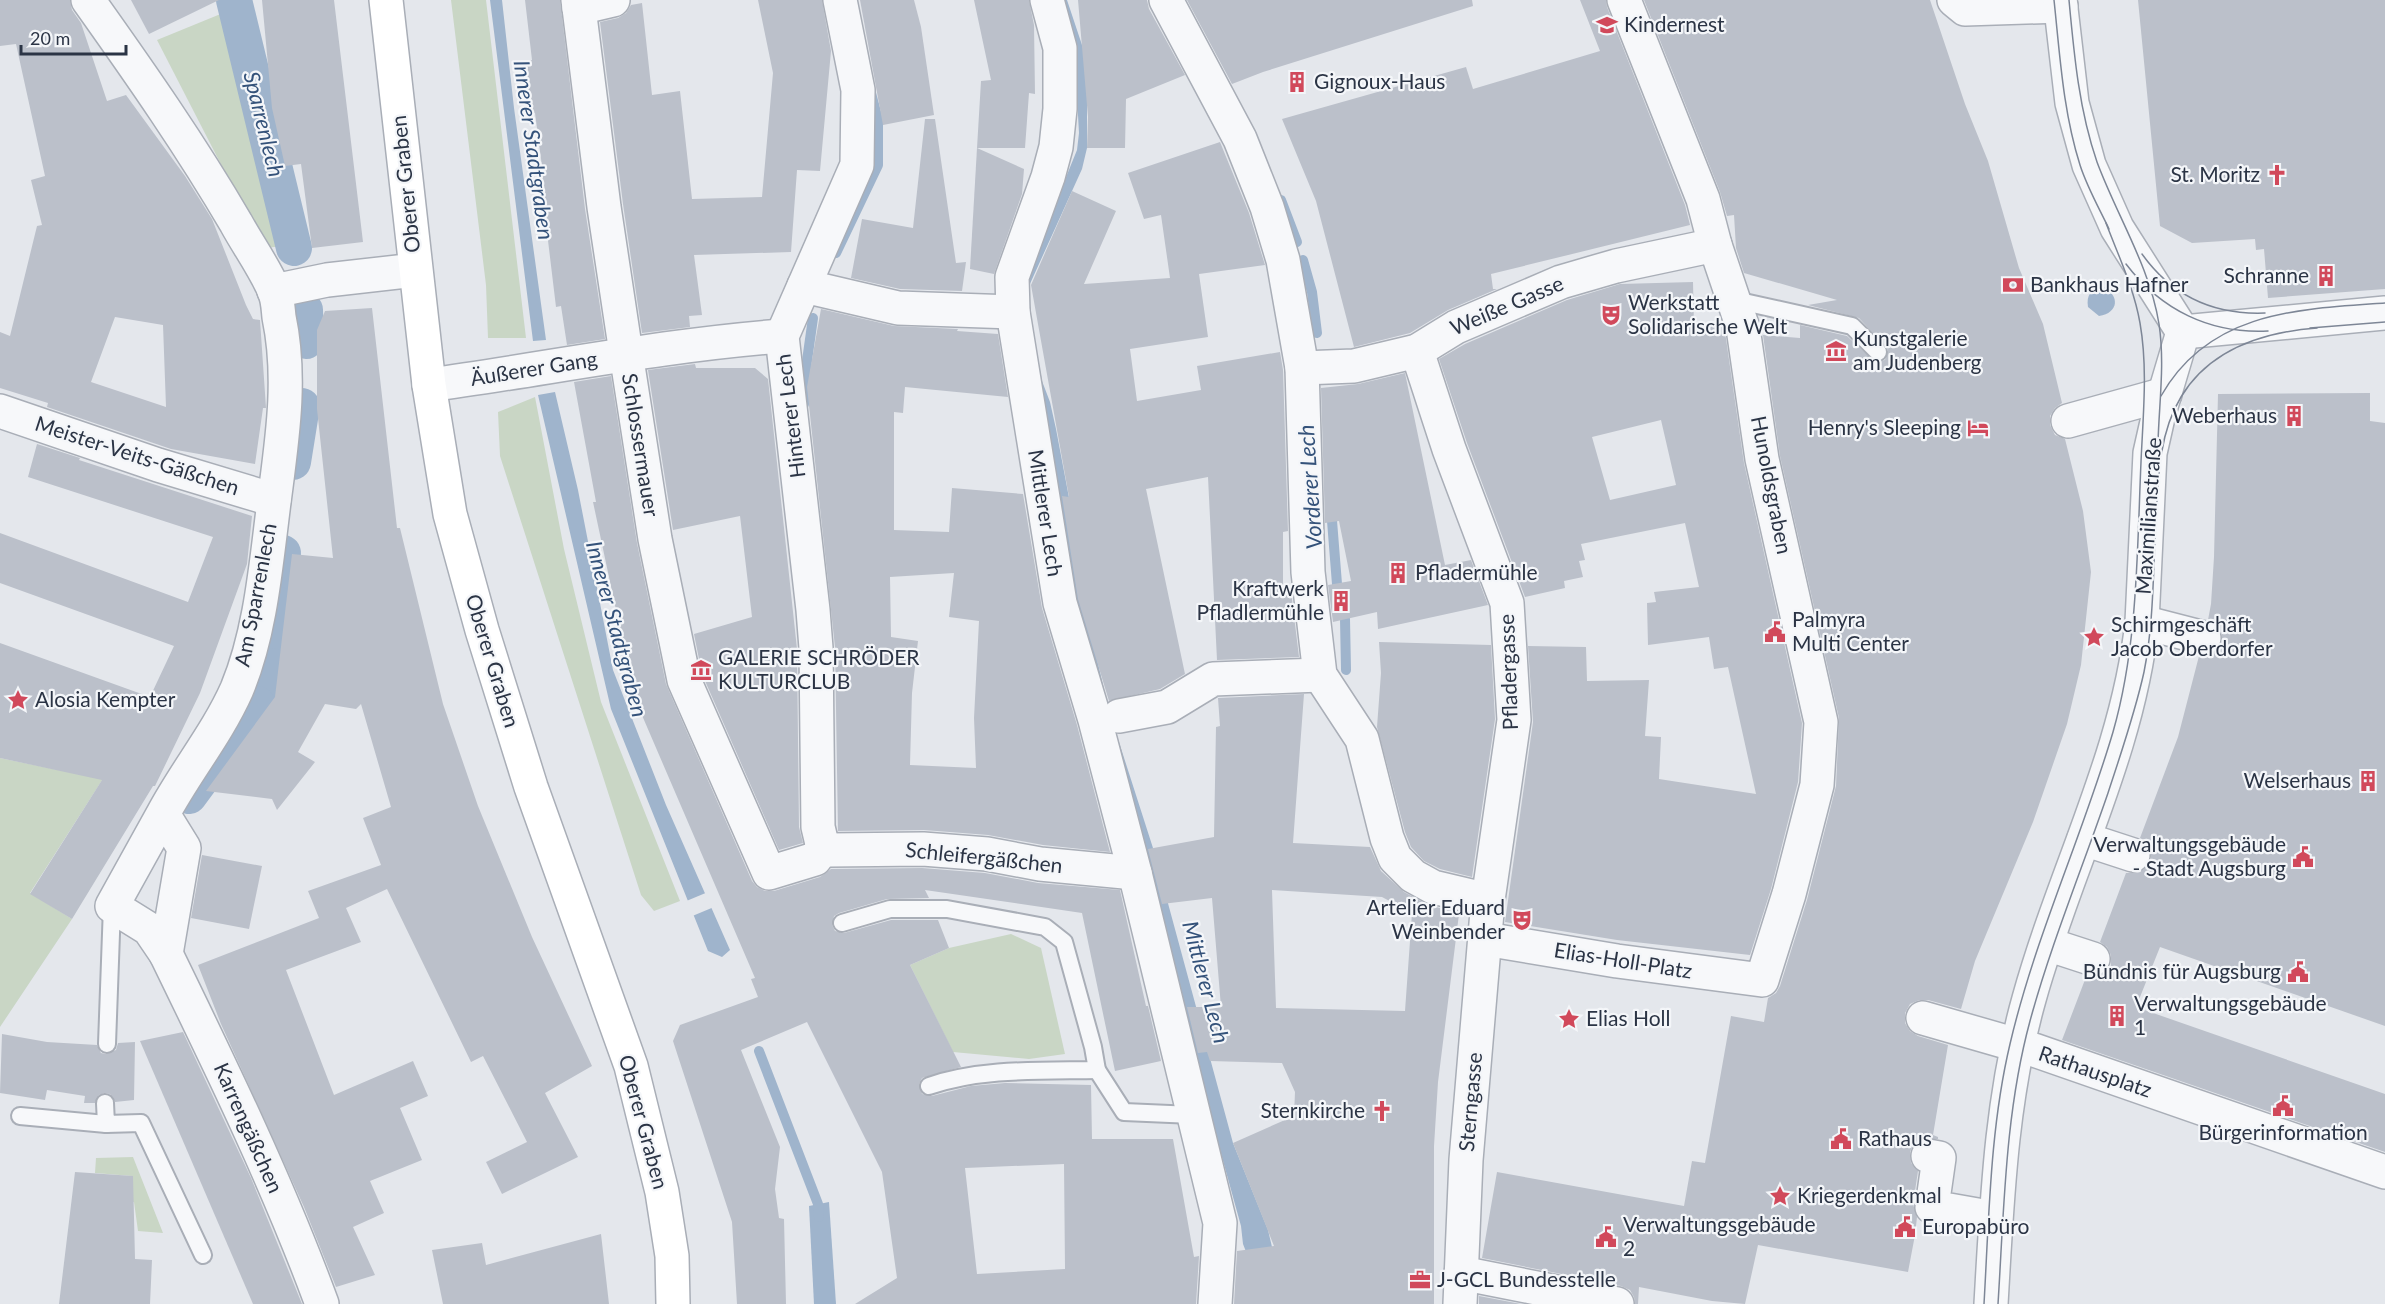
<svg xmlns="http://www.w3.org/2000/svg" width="2385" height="1304" font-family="Lato,sans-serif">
<rect width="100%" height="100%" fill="#e4e7ec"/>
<g fill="#c9d6c5">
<path d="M451,0H486L526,338H488L486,285Z"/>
<path d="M223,13L285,246L264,248L157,40Z"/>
<path d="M535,397L564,549L601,702L680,901L654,911L641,895L500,456L498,412Z"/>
<path d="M0,758L58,770L106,774L30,893L72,919L0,1027Z"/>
<path d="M1011,934L1041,948L1065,1054L1029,1059L953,1052L910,965L949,948Z"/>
<path d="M133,1157L163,1233L138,1231L134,1202H132V1176L95,1173L96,1158Z"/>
</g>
<g fill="#9fb4cc">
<path d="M490,0H502L514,108L546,340L533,341Z"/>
<path d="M1056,0H1067L1087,60V148L1082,169L1029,286L1028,311L1032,325L1042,381L1050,402L1056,429L1070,503L1091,633L1109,711L1153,848L1233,1143L1268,1230L1272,1247L1254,1272L1243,1244L1241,1226L1099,711L1036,403L1020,291L1077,150L1079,133L1075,61Z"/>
<path d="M2103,287C2120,295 2119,313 2099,316L2088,307C2086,295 2091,289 2103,287Z"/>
<path d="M555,392L578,490L613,670L666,805L730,950L722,957L708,951L611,709L538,395Z"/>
<path d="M829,1202L836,1304H814L809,1206Z"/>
</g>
<path fill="#e4e7ec" d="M708,892L714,907L690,917L684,902Z"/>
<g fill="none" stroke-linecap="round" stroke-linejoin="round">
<g stroke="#9fb4cc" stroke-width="10">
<path d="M1281,200L1297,242"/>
<path d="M836,253L878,165V120L871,93"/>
<path d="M1303,260L1312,292L1317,333"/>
<path d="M804,404L805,375L813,318"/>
<path d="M1331,508L1337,584"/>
<path d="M1345,619L1346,670"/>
<path d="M759,1051L818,1204L819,1217"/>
</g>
<g stroke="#9fb4cc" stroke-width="36">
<path d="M234,0L294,248"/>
<path d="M305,310L306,341"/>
<path d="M293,462L302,406"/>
<path d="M281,578L283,553"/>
<path d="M275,643L279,605"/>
<path d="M266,689L271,666"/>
<path d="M189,796L257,704"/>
</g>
</g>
<g fill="#bbc0ca" fill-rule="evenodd">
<path d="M0,0H70L72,10L81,23L107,101L126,95L185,176L212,219L246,305L253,319L260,320L266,408H263L255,464L171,449L47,407L48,403L0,388V332L10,336L37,226L42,225L31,180L45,176L16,44L0,46ZM115,317L163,325L166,407L91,382Z"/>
<path d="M131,0H219L149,34Z"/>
<path d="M262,0H334L363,242L312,248L301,164L285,166L272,108Z"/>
<path d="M525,0H560L585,209L605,339L567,345L561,306L556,307L540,174H543L535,113L529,114L524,61L532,60Z"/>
<path d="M758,0H822L831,51L820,171L797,170L791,252L694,255L702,315L689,316L690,327L642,333L623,204L600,22L618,18L626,13L631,5L642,3L652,95L680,91L692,199L762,197L773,73Z"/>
<path d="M860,0H914L921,27L934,115L883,125Z"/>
<path d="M974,0H1029L1034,25L1035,94L1029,93L1025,148H977L981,81L991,80Z"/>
<path d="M1078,0H1147L1149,9L1185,75L1126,99L1125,148H1087L1088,117Z"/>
<path d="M1187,0H1472L1473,6L1263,72L1232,84Z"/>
<path d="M1580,0H1606L1607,7L1685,205L1690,225L1491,274L1493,289H1497L1448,310L1410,333L1354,347L1316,201L1282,119L1466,67L1473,89L1600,51Z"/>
<path d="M1644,0H1930L1965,104L1988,161L2019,268L2043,324L2062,403L2055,408L2050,416V425L2055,435L2065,439L2083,511L2091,572L2081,665L2067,724L2033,822L1975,961L1961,1009L1928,1000H1919L1910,1004L1905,1013V1023L1910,1031L1918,1036L1948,1045L1933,1135L1938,1137V1139H1921L1914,1143L1910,1152L1911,1163L1918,1171L1913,1204L1917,1217L1915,1235L1908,1272L1758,1245L1745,1304L1712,1301L1639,1287L1638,1304H1635L1634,1297L1630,1290L1621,1286L1482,1258L1497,1172L1684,1206L1692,1161L1705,1163L1731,1016L1764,1022L1768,998L1776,993L1780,986L1807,900L1836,786L1839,718L1780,456L1763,335L1800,338V325L1847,336L1875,362L1885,360L1888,350L1859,318L1808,305L1837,300L1744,273L1736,248L1734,215L1727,216L1720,192Z"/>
<path d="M2138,0H2385V289L2268,298L2264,249L2256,250L2255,239L2192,243L2160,226Z"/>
<path d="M925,119H935L956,263L966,262L962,291L900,289L851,278L862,219L913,228Z"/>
<path d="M1220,142L1249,213L1265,265L1199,274L1208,337L1130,349L1137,401L1201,390L1197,366L1280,352L1283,370L1288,531L1283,532V593L1291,591L1299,657L1217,660L1208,477L1146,489L1185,674L1160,689L1109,701L1078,599L1062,496L1069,497L1031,285L1072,191L1116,211L1084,284L1170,278L1161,215L1144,219L1128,173Z"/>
<path d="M977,148L1024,169L1022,194L994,274L970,269Z"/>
<path d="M1693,282L1694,326L1721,321L1725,332L1744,463L1802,723L1798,782L1771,889L1750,955L1617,940L1505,922L1533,722L1528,646L1586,647L1587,681L1649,680L1645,736L1661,737L1659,779L1756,794L1728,667L1714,669L1709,637L1648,645L1647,603L1656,602L1654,592L1699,587L1685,523L1581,544L1585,560L1579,561L1583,577L1564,581L1565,588L1525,597L1467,443L1439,359L1465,344L1567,300L1620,284ZM1661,420L1676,485L1610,500L1592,437Z"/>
<path d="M372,308L397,528H400L443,704L478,806L532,937L592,1066L545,1093L578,1157L502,1194L486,1162L527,1142L483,1056L471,1062L387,889L346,908L361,942L286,970L334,1095L413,1061L428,1096L400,1108L422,1160L370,1181L384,1213L353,1227L375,1275L336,1287L304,1207L221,1024L198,965L319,918L308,891L381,865L363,818L391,807L361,704L356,709L325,704L298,752L315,762L277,810L272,799L206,791L275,697L292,554L333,558L317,409V330L325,311Z"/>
<path d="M821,309L894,326L958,329L957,331L998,334L1008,397L905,387L903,413L894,412V530L949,532L952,488L1023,494L1042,608L1077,725L1110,852L1043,845L988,835L924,830L838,831L835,647L807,387ZM954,573L949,617L979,621L974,718L976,768L910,765L912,693L918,641L891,637L890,577Z"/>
<path d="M695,364L696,368H755L768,379L797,649L799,827L803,843L779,850L702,674L694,634L752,617L740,516L673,530L648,370Z"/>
<path d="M1405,373L1445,565L1471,560L1488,605L1378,629L1377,612L1333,622L1328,585L1351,581L1339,521L1325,523L1321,388L1358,384Z"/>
<path d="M611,376L637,543L666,684L752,881L757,887L765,891H774L820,877L831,869L922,868L985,873L1038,883L1120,890L1146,1006H1148L1161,1061L1115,1071L1082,913L925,890L929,898L887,899L839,913L834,916L832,925L835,931L844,933L891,920H938L949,948L910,965L961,1067L922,1078L919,1084L922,1094L932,1096L971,1086L1005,1083L1091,1085L1092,1139H1173L1194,1257L1199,1256L1196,1304H855L897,1278L882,1172L807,1022L741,1050L780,1147L775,1189L779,1218L784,1219L786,1304H737L732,1222L673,1041L680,1025L758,997L751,979L755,978L635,699L593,502H596L574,382ZM1064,1164L1065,1269L977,1274L965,1168Z"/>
<path d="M2370,393V421L2385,423V1026L2160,947L2136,1007L2385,1094V1152L2062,1040L2086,977H2097L2106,972L2111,965V955L2107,947L2100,942L2126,873H2137L2146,868L2151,861V851L2147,843L2140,838L2178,737L2199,656H2208L2217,651L2222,642V634L2217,625L2208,620L2211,604L2214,557L2218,394Z"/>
<path d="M37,444L80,458L79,460L252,516L247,564L200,693L155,786H153L72,919L30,894L102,780L0,758V643L150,697L174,646L0,583V533L188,602L213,537L28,477Z"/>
<path d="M1379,642L1491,645L1495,719L1472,877L1440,869L1424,861L1411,847L1405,832L1377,727L1381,673Z"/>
<path d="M1304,694L1293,843L1370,847L1381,871L1404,892L1428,905L1468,915L1459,914L1438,1082L1434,1146V1304H1234L1237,1251L1274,1246L1233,1143L1294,1116L1295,1092L1282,1063L1210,1061L1207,1052L1198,1053L1187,1007H1221L1212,898L1162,904L1148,849L1214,837L1216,727L1220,726L1218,698ZM1272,890L1382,897L1412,913L1405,1011L1276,1008Z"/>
<path d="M202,855L262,866L249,929L191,918Z"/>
<path d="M183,1032L251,1178L302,1304H253L140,1041Z"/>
<path d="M2,1034L47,1042L97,1045L101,1053L106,1054L116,1050L118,1043L135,1042L134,1100L115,1102L110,1094L105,1093L99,1095L95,1103H84L85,1096L47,1090L45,1100L0,1093Z"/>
<path d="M75,1172L133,1176L135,1259L152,1260L150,1304H59Z"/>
<path d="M601,1234L609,1304H443L432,1250L482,1243L486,1265Z"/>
<path d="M1479,1296L1521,1304H1479Z"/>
</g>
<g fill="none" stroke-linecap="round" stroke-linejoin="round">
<defs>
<g id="lane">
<path d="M1735,300L1852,326L1878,352"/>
<path d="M842,923L890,909H947L1045,927L1064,942L1093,1047L1097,1070L1124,1112L1193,1115"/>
<path d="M107,1044L112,906"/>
<path d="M929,1086C982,1068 1041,1071 1097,1070"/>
<path d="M105,1103L106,1124L141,1123L203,1255"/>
<path d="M20,1116L106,1124"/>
</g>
<g id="street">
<path d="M88,0C140,73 191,146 236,223C248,245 264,267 274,290C278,299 278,308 279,317C292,379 282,440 274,502C266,564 261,631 237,689C217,734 186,771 163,814L184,848L166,954L149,929L112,906L163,814"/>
<path d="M578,0L604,207L626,353L655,539L684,680L769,873L815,859L823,848"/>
<path d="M1047,0L1060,48V109L1056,147L1048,177L1012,277L1013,312L1060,603L1095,720L1135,873L1220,1223L1215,1304"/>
<path d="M1166,0L1240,139L1267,207L1283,260L1302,368L1308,572L1320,675L1362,739L1387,838L1395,858L1413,876L1433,887L1488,900"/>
<path d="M1954,0L1965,9L2061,6"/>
<path d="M579,8L613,0"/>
<path d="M804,286L898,308L1013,312"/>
<path d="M274,291L327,280L415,270"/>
<path d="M2183,332L2385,313"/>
<path d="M1417,351L1449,449L1507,603L1514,720L1488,900L1466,1160L1460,1304"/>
<path d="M1302,368L1354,366L1417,351L1456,327L1561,282L1616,266L1715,245"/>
<path d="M429,385C546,369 663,345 782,336"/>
<path d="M0,411L158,465L274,500"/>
<path d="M2068,421L2165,394"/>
<path d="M2142,622L2204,638"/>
<path d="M1119,716L1167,707L1213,679L1320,675"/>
<path d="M2084,839L2133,855"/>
<path d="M823,848L818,827L816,648L813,610L782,336L857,165L858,90L840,0"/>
<path d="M823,848L829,850L923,849L987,854L1040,864L1135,873"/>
<path d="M1485,939L1617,961L1762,980L1789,894L1817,785L1821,722L1762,459L1743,328L1715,245L1703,199L1624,0"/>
<path d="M2047,944L2093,959"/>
<path d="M166,954C222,1069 278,1184 322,1304"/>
<path d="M1923,1018L2034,1050L2385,1172"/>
<path d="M1928,1156L1939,1158L1932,1207L1983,1216"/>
<path d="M1461,1273L1617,1304"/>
<path d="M1991,1304C1997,1201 2001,1098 2029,999C2064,872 2128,754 2142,622L2150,453L2159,413L2183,332L2117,228L2089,165L2072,103L2060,0"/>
</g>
<path id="secondary" d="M386,0L429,385L450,514L482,630L531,787L631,1066L662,1192L672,1256L673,1304"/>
</defs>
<use href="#lane" stroke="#a9aeb7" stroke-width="20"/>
<use href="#street" stroke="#a9aeb7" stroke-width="36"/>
<use href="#secondary" stroke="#a9aeb7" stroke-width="36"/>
<use href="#lane" stroke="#f7f8fa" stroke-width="16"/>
<use href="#street" stroke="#f7f8fa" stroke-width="33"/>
<use href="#secondary" stroke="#fff" stroke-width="33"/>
<g stroke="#7d8696" stroke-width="1.5">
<path d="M2054,0C2060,56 2063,111 2080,165C2087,187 2099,208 2109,229"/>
<path d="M2069,0C2074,54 2079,110 2097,162C2117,216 2150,267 2159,324C2165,364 2159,404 2158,443"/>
<path d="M2142,254C2172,296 2214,315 2265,313"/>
<path d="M2126,264C2161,310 2210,334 2268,331"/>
<path d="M2310,328L2385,322"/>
<path d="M2161,396C2209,311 2299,309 2385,303"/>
<path d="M1984,1304C1989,1218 1990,1128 2010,1044C2035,937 2082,837 2113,732C2138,645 2137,552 2141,462C2143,415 2148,369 2140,323C2134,288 2118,255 2106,223"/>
<path d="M1998,1304C2004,1210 2005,1113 2030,1021C2051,944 2082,869 2108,793C2121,753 2135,713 2144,672C2154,622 2153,570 2156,519C2158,478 2159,433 2181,397C2210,349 2264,332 2317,328"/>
</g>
</g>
<defs>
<symbol id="school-bare" viewBox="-9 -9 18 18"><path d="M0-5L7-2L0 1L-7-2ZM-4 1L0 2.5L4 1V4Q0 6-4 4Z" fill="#d1495b" stroke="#f4f6f9" stroke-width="2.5" paint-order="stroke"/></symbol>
<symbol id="building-bare" viewBox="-9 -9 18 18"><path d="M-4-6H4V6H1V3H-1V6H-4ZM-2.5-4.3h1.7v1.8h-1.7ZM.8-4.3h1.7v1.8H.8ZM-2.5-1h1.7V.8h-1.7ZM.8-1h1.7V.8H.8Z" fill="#d1495b" stroke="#f4f6f9" stroke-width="2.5" paint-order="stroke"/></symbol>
<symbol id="church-bare" viewBox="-9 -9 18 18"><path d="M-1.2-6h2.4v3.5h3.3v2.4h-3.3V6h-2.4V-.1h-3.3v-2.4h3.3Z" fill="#d1495b" stroke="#f4f6f9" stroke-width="2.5" paint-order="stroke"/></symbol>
<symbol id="bank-bare" viewBox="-9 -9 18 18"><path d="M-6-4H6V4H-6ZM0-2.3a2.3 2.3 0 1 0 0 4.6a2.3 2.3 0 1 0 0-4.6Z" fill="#d1495b" stroke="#f4f6f9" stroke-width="2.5" paint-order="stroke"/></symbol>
<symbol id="theatre-bare" viewBox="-9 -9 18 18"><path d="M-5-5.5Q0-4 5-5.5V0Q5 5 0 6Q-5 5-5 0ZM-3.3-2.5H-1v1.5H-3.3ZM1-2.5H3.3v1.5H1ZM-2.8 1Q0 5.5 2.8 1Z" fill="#d1495b" stroke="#f4f6f9" stroke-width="2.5" paint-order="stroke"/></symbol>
<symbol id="museum-bare" viewBox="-9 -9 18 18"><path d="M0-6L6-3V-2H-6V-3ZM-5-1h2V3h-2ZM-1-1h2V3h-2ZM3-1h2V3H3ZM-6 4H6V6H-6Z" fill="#d1495b" stroke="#f4f6f9" stroke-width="2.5" paint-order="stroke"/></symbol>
<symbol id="hotel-bare" viewBox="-9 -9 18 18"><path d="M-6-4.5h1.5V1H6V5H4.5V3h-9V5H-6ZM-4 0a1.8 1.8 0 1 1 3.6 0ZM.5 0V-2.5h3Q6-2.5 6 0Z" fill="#d1495b" stroke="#f4f6f9" stroke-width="2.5" paint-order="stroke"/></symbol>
<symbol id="civic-bare" viewBox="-9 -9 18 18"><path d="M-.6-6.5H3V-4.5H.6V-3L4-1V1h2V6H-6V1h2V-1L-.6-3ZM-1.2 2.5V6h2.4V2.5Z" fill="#d1495b" stroke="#f4f6f9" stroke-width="2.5" paint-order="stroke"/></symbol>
<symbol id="sight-bare" viewBox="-9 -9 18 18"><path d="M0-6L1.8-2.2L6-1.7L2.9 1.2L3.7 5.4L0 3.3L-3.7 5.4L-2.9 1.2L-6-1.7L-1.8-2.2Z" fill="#d1495b" stroke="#f4f6f9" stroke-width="2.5" paint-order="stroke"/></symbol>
<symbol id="office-bare" viewBox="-9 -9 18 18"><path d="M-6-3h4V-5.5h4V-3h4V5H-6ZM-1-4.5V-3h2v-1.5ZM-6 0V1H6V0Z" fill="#d1495b" stroke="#f4f6f9" stroke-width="2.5" paint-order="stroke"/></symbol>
</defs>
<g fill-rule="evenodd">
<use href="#school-bare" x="1592" y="10" width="30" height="30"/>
<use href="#building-bare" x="1282" y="67" width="30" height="30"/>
<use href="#church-bare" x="2262" y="160" width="30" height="30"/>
<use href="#building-bare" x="2311" y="261" width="30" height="30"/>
<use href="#bank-bare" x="1998" y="270" width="30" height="30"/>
<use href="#theatre-bare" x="1596" y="300" width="30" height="30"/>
<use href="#museum-bare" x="1821" y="336" width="30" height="30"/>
<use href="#building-bare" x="2279" y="401" width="30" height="30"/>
<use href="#hotel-bare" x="1963" y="413" width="30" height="30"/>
<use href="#building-bare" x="1383" y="558" width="30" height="30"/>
<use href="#building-bare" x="1326" y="586" width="30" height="30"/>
<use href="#civic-bare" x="1760" y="617" width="30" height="30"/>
<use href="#sight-bare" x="2079" y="622" width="30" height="30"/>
<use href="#museum-bare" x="686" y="655" width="30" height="30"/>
<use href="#sight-bare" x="3" y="685" width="30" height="30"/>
<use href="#building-bare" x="2353" y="766" width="30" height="30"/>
<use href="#civic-bare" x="2288" y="842" width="30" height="30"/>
<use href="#theatre-bare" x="1507" y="905" width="30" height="30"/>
<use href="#civic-bare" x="2283" y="957" width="30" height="30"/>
<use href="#building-bare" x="2102" y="1001" width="30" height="30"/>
<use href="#sight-bare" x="1554" y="1004" width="30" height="30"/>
<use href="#civic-bare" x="2268" y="1091" width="30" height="30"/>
<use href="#church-bare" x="1367" y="1096" width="30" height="30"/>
<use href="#civic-bare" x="1826" y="1124" width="30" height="30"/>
<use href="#sight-bare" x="1765" y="1181" width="30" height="30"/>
<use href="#civic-bare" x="1890" y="1212" width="30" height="30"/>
<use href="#civic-bare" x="1591" y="1222" width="30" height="30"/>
<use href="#office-bare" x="1405" y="1265" width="30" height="30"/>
</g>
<g text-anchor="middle" stroke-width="4.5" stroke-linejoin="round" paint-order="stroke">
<g font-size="21" fill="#2b3445" stroke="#f4f6f9" text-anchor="start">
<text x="1624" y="32">Kindernest</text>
<text x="1314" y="89">Gignoux-Haus</text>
<text x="2260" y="182" text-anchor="end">St. Moritz</text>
<text x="2309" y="283" text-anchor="end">Schranne</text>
<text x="2030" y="292">Bankhaus Hafner</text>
<text x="1628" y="310">Werkstatt<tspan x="1628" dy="24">Solidarische Welt</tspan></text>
<text x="1853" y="346">Kunstgalerie<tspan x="1853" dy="24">am Judenberg</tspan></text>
<text x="2277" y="423" text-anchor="end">Weberhaus</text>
<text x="1961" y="435" text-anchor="end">Henry's Sleeping</text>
<text x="1415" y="580">Pfladermühle</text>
<text x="1324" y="596" text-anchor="end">Kraftwerk<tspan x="1324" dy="24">Pfladlermühle</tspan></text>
<text x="1792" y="627">Palmyra<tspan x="1792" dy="24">Multi Center</tspan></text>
<text x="2111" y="632">Schirmgeschäft<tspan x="2111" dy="24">Jacob Oberdorfer</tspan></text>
<text x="718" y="665">GALERIE SCHRÖDER<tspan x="718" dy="24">KULTURCLUB</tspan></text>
<text x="35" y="707">Alosia Kempter</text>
<text x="2351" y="788" text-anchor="end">Welserhaus</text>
<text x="2286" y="852" text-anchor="end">Verwaltungsgebäude<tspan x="2286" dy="24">- Stadt Augsburg</tspan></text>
<text x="1505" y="915" text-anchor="end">Artelier Eduard<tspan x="1505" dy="24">Weinbender</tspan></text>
<text x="2281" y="979" text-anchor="end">Bündnis für Augsburg</text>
<text x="2134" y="1011">Verwaltungsgebäude<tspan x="2134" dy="24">1</tspan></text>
<text x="1586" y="1026">Elias Holl</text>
<text x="1365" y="1118" text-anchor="end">Sternkirche</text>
<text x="2283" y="1140" text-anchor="middle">Bürgerinformation</text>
<text x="1858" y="1146">Rathaus</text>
<text x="1797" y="1203">Kriegerdenkmal</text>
<text x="1623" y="1232">Verwaltungsgebäude<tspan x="1623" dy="24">2</tspan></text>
<text x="1922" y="1234">Europabüro</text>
<text x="1437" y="1287">J-GCL Bundesstelle</text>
</g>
<g font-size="21" fill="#2b3445" stroke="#f4f6f9">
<text transform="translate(406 184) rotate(-96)" y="7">Oberer Graben</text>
<text transform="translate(1507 306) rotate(-23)" y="7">Weiße Gasse</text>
<text transform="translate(534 369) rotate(-9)" y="7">Äußerer Gang</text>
<text transform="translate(791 416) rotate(-97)" y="7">Hinterer Lech</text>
<text transform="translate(640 445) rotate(81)" y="7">Schlossermauer</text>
<text transform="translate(137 456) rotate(18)" y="7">Meister-Veits-Gäßchen</text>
<text transform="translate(1771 485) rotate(79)" y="7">Hunoldsgraben</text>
<text transform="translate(1045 513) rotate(81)" y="7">Mittlerer Lech</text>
<text transform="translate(2149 516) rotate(-86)" y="7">Maximilianstraße</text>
<text transform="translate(256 595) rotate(-79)" y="7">Am Sparrenlech</text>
<text transform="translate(492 661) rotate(73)" y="7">Oberer Graben</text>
<text transform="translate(1509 672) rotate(-92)" y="7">Pfladergasse</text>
<text transform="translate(984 858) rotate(6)" y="7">Schleifergäßchen</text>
<text transform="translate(1623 961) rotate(9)" y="7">Elias-Holl-Platz</text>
<text transform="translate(2095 1072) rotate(19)" y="7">Rathausplatz</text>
<text transform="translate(1471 1102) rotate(-85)" y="7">Sterngasse</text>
<text transform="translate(643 1122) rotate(75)" y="7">Oberer Graben</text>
<text transform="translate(248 1128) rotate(66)" y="7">Karrengäßchen</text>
</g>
<g font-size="22" font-style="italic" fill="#34527a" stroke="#f4f6f9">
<text transform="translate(264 124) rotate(76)" y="8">Sparrenlech</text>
<text transform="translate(534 150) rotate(82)" y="8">Innerer Stadtgraben</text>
<text transform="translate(1310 487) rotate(-94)" y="8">Vorderer Lech</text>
<text transform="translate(617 629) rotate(75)" y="8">Innerer Stadtgraben</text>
<text transform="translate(1206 982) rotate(75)" y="8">Mittlerer Lech</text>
</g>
</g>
<path d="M21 45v9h105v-9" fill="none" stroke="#2b3445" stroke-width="3"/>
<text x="30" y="45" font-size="18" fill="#2b3445" stroke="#f4f6f9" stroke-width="4.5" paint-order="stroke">20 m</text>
</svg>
